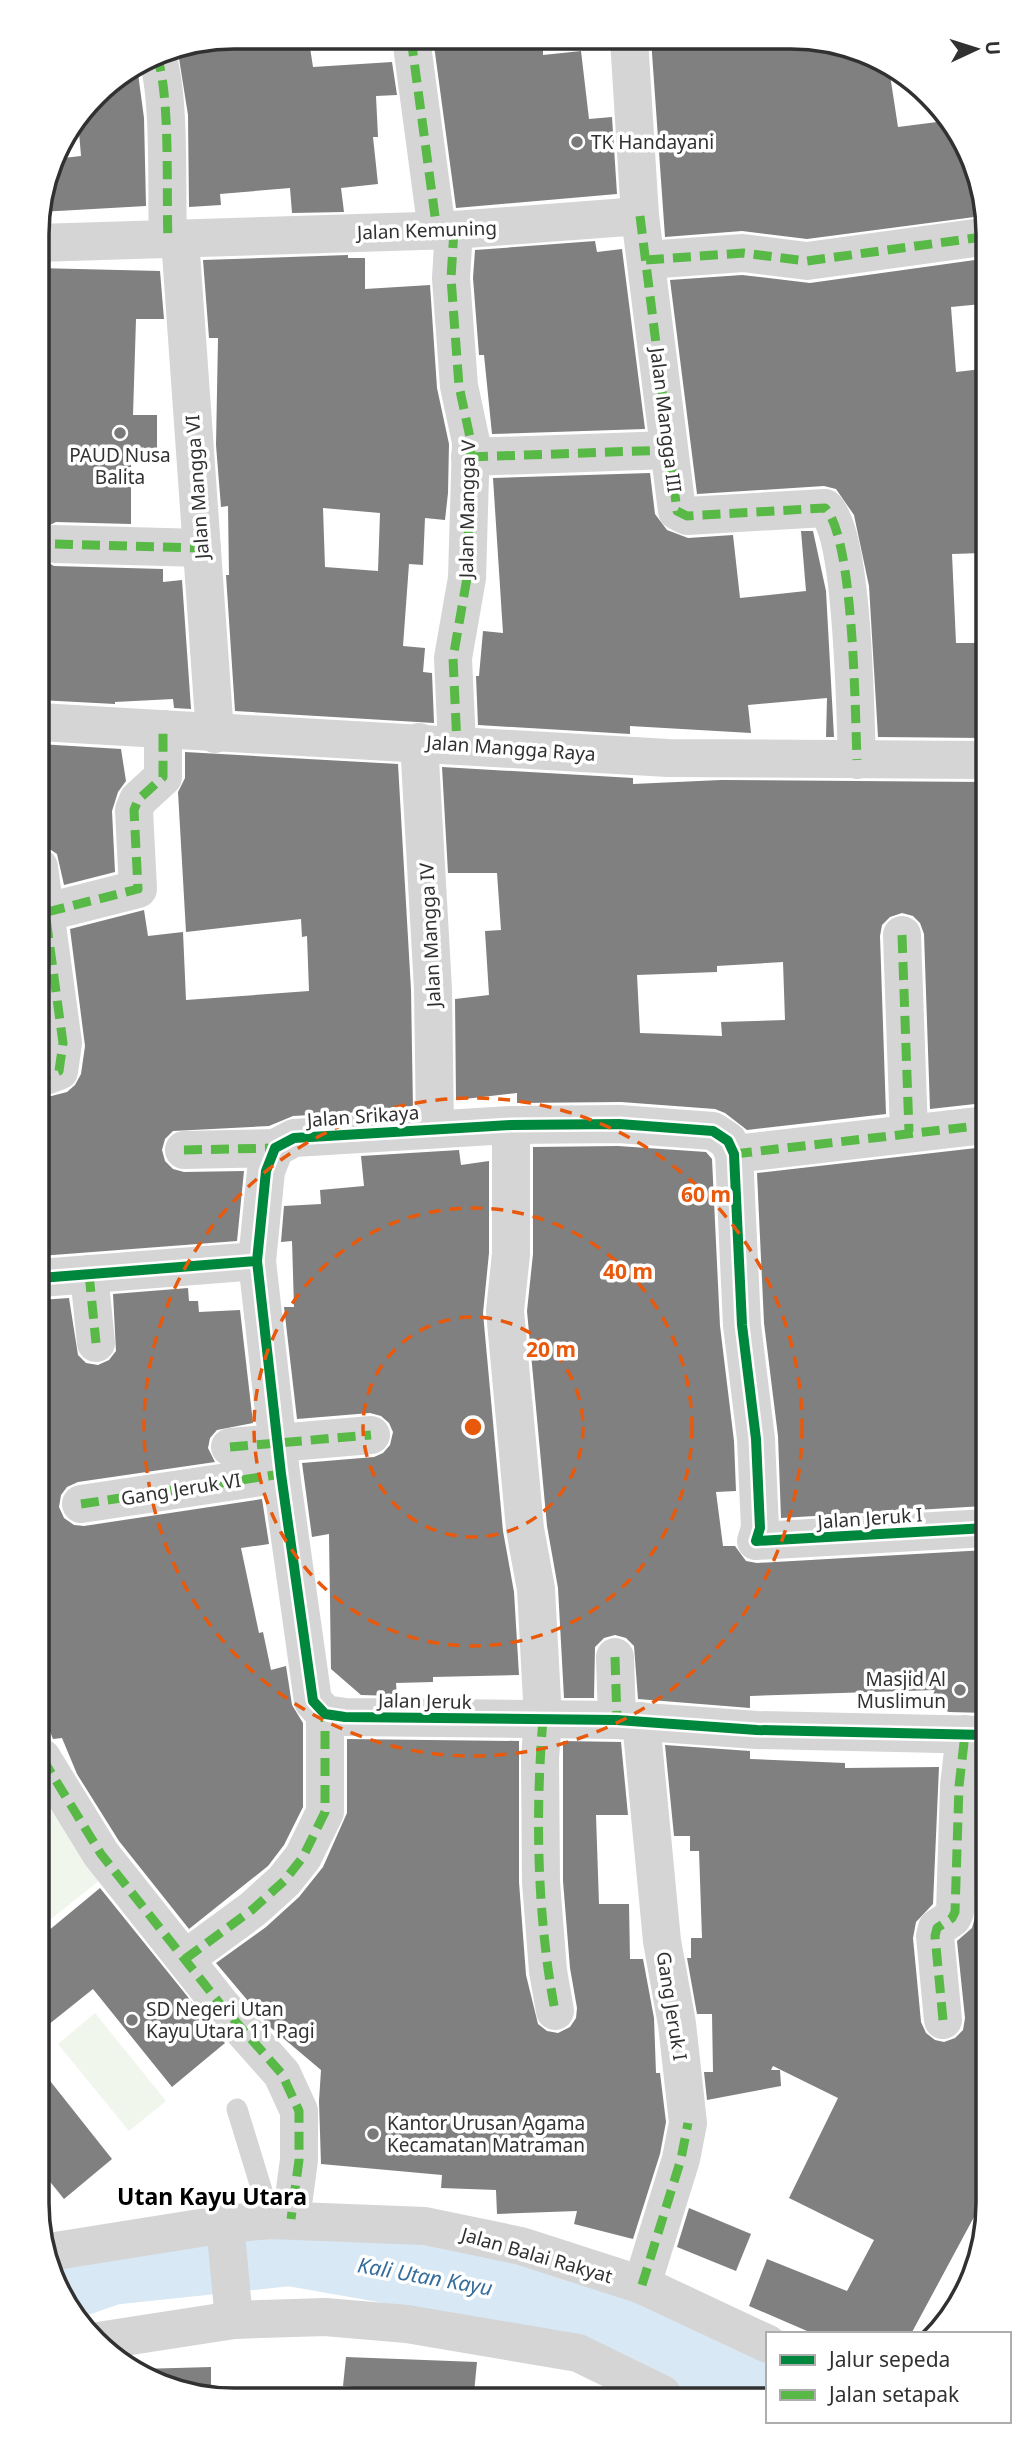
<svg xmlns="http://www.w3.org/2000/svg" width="1025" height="2437" font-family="'Noto Sans',sans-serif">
<rect width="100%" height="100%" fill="#fff"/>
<g fill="#f1f6ed">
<path d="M42,1769L104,1877L42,1926Z"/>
<path d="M95,2013L166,2101L129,2131L58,2044Z"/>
</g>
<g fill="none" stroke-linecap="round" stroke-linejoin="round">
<path stroke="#d8e8f4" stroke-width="66" d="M65,2288L111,2272L290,2253L579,2304L768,2393"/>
</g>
<g fill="#808080" fill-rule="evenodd">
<path d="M273,37L274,47L309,41L313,67L392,62L397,95L376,96L378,137H373L378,184L341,188L344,212L292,213L290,188L220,194L221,205L189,207L188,115L178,52L216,49L215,42Z"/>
<path d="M433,38L543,39V55L581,51L589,119L612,117L617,194L456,208Z"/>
<path d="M651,39L754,40V50L799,44L800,49L835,44L885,71L890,75L898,127L945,121L976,174L982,216L807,239L742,231L665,237Z"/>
<path d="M137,66L144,118L146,206L40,212L54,159L81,156L78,120L104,86Z"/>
<path d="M595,241L597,252L622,249L645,429L492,434L484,355H479L473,278L475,250Z"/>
<path d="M348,255V258H365V289L430,285L437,388L449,444L448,493L445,520L425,518L423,565L409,564L403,646L425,648L423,672L432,673L434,723L235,711L226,575H229L228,506L221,507L216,445L218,338H209L203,260ZM323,508L380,513L378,571L325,567Z"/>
<path d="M982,259V304L951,307L956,372L982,369V460L977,461L983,553L952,554L956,643H983V738L878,737L869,586L854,515L836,489L824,486L697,494L670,280L742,275L810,283Z"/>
<path d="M37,268L160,271L164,319H136L133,415H157V451H131V524L56,522L38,531Z"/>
<path d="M650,473L655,514L667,530L688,538L733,535L740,598L806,591L801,531H813L826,591L834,737H826L827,698L748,705L751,733L630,726V734L478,725L476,676H479L483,631L503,633L493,478Z"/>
<path d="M38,557L54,566L163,569V582L182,580L191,709L174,708L173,699L115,702V704L39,700Z"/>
<path d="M39,744L121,749L126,781L118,792L112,811L115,872L64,885L57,854L45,846Z"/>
<path d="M185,752L398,764L411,990L413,1109L293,1116L269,1126L173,1131L165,1139L162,1150L165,1161L173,1169L184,1172L244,1171L237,1241L40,1256V1099L67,1092L75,1085L81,1074L85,1046L70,929L144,910L148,936L183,932L186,1000L309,991L307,936L302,937L301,919L186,932L178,792L185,778Z"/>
<path d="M442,767L633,778V784L721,780L983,782L984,1103L930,1109L924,934L920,923L913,916L902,913L890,917L882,925L880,936L886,1114L747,1130L725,1113L715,1109L621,1102L517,1103V1093L456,1100L455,999L489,995L485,931L501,930L497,873H448ZM783,962L785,1020L721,1022L722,1036L640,1033L637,975L717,972V966Z"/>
<path d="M618,1146L706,1152L712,1159L720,1326L734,1441L736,1491L716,1492L723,1546H735L746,1561L757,1563L986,1550V1713L949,1712L929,1704L935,1690L750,1696V1708L638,1699L634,1646L626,1638L615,1635L604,1638L595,1647L594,1698H564L558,1588L547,1526L527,1311L533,1254V1147Z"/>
<path d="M985,1147V1214L977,1215L982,1288H985V1396H979L984,1506L781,1518L778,1436L764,1323L757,1173Z"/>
<path d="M459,1150L461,1165L489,1161V1253L483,1313L503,1531L514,1592L519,1675L433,1677V1682L396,1683L397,1696L361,1695L331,1669L329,1534L312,1537L302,1463L374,1457L383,1453L390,1445L393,1432L389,1423L381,1416L370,1413L297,1419L284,1307H294L292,1241L281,1242L284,1206L321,1204L320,1190L364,1186L361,1156Z"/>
<path d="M188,1288L189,1301H198L199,1312L240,1310L253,1423L217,1430L210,1438L208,1448L215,1462L78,1482L67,1487L61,1495L59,1507L64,1518L74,1525L84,1526L262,1499L269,1544L241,1548L259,1633L263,1632L271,1670L286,1666L292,1705L303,1723V1807L284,1845L268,1866L189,1929L119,1841L77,1774L62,1738L53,1739L42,1712L40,1300L69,1298L78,1355L86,1363L98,1365L109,1360L116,1351L113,1294Z"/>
<path d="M347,1739L519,1741V1882L526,1975L538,2024L547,2031L558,2033L570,2027L576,2018L577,2008L570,1968L563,1881V1741L621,1742L628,1815H596L599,1904H629L630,1959H643L654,2018L656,2073H660L666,2122L660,2154L633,2239L574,2224L577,2211L497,2214L496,2190L441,2188L442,2175L321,2164L319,2101L321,2070L270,2027L216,1963L266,1927L299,1897L323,1867L347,1813Z"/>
<path d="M665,1745L750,1751V1759L845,1763V1768L939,1767L933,1904L916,1922L913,1938L921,2022L926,2033L935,2040L944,2042L955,2038L963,2030L965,2018L957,1941L972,1928L977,1910L987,1909L988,2191L911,2334H814L749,2306L767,2259L847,2291L874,2240L789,2198L838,2098L773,2066L771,2070H780L781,2086L707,2100L704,2072H713L712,2014H697L687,1958H691V1938H702L699,1851H690V1836H674Z"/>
<path d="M983,1767H986L987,1833L979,1832Z"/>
<path d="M100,1888L225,2043L172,2087L93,1989L43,2029L42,1936Z"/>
<path d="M43,2072L112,2159L64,2199L43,2173Z"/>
<path d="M689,2208L751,2234L736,2271L677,2247Z"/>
<path d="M346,2357L477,2362L474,2393L428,2389L427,2394L343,2386Z"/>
<path d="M211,2367V2396L196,2397L140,2369Z"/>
</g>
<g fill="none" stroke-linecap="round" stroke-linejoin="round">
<path stroke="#d5d5d5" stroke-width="21" d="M237,2109L271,2220"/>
<g stroke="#d5d5d5" stroke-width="38">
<path d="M411,38L437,231"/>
<path d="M629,39L640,216L677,511L687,516L825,508C854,537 855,712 857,760"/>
<path d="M156,54C171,91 166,194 168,239"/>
<path d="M454,230L451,278L459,386L471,442L467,578L453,658L457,745"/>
<path d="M180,239L215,734"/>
<path d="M37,243L454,230L640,216"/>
<path d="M646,260L743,253L807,261L982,237"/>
<path d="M470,457L669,450"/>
<path d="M55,544L202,548"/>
<path d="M39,722L668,758L983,760"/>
<path d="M419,742L433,989L435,1129"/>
<path d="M39,867L63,1043L59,1071L40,1078"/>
<path d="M47,912L138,889L134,810L138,800L163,777V729"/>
<path d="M902,935L909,1132"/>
<path d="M511,1125V1254L505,1311L525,1529L536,1589L543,1719L540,1758L541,1882L548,1971L555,2011"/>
<path d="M184,1150L275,1148"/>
<path d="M734,1154L985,1125"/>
<path d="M257,1261L281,1474L313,1701L325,1714L345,1717L617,1720L757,1730L986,1735"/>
<path d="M89,1274L96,1343"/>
<path d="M40,1278L257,1261L266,1171L275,1148L294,1138L511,1125L619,1124L713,1131L728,1141L734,1154L742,1325L756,1439L760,1528L756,1541L986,1528"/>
<path d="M230,1447L371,1435"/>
<path d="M81,1504L281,1474"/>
<path d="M615,1657L617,1720"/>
<path d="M641,1721L662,1941L677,2024L688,2123L681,2159L642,2285"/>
<path d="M42,1758L101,1854L221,2005L282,2074L299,2111V2160L291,2219"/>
<path d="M185,1959L253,1909L284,1881L303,1857L325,1812V1714"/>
<path d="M943,2020L935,1936L937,1928L952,1918L955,1912L959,1786L965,1734"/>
</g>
<g stroke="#d5d5d5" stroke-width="38">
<path d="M225,2224L234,2320"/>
<path d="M43,2253L225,2224L271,2220L425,2226L521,2246L642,2285L768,2344"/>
<path d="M98,2341L234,2320L325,2317L407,2324L578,2353L662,2394"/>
</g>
<g stroke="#58b947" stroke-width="9" stroke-dasharray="18 9" stroke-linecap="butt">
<path d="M411,38L437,231"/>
<path d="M156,54C171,91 166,194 168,239"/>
<path d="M640,216L677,511L687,516L825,508C854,537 855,712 857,760"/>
<path d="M454,230L451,278L459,386L471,442L467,578L453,658L457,745"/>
<path d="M646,260L743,253L807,261L982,237"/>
<path d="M470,457L669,450"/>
<path d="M55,544L202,548"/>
<path d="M39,867L63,1043L59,1071L40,1078"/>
<path d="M47,912L138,889L134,810L138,800L163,777V729"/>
<path d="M902,935L909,1132"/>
<path d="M184,1150L275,1148"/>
<path d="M734,1154L985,1125"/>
<path d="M89,1274L96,1343"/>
<path d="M230,1447L371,1435"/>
<path d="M81,1504L281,1474"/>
<path d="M615,1657L617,1720"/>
<path d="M543,1719C535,1815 537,1916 555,2011"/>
<path d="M42,1758L101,1854L221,2005L282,2074L299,2111V2160L291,2219"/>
<path d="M185,1959L253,1909L284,1881L303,1857L325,1812V1714"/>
<path d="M943,2020L935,1936L937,1928L952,1918L955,1912L959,1786L965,1734"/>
<path d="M642,2285L681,2159L688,2123"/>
</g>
<defs>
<g id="cycleway">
<path d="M257,1261L281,1474L313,1701L325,1714L345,1717L617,1720L757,1730L986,1735"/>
<path d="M40,1278L257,1261L266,1171L275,1148L294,1138L511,1125L619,1124L713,1131L728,1141L734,1154L742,1325L756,1439L760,1528L756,1541L986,1528"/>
</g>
</defs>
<use href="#cycleway" stroke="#fff" stroke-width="15"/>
<use href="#cycleway" stroke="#00873e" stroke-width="10"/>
</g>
<g fill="none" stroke="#e8590c" stroke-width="3.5" stroke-dasharray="12 9">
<circle cx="473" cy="1427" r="110"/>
<circle cx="473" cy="1427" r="219"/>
<circle cx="473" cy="1427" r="329"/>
</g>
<g fill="#797979" stroke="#fff" stroke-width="2.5">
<circle cx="577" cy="142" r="7"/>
<circle cx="120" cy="433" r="7"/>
<circle cx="960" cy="1690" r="7"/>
<circle cx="132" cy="2020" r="7"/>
<circle cx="373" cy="2134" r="7"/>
</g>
<g text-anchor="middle" stroke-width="7" stroke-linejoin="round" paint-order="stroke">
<g font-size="19" fill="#313131" stroke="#fff" text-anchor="start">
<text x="591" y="149">TK Handayani</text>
<text x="120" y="462" text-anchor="middle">PAUD Nusa<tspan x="120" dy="22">Balita</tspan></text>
<text x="946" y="1686" text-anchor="end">Masjid Al<tspan x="946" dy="22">Muslimun</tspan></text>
<text x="146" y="2016">SD Negeri Utan<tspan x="146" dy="22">Kayu Utara 11 Pagi</tspan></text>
<text x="387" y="2130">Kantor Urusan Agama<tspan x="387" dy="22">Kecamatan Matraman</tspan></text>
</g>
<g font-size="19" fill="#313131" stroke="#fff">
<text transform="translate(427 230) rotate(-2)" y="7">Jalan Kemuning</text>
<text transform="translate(666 420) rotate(83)" y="7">Jalan Mangga III</text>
<text transform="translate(197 487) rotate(-94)" y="7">Jalan Mangga VI</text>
<text transform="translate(467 509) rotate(-89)" y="7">Jalan Mangga V</text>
<text transform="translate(511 748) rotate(4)" y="7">Jalan Mangga Raya</text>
<text transform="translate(430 935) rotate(-93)" y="7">Jalan Mangga IV</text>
<text transform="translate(363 1116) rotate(-4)" y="7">Jalan Srikaya</text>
<text transform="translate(181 1489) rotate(-9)" y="7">Gang Jeruk VI</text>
<text transform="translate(870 1518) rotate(-4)" y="7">Jalan Jeruk I</text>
<text transform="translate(425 1701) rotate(1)" y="7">Jalan Jeruk</text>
<text transform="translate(672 2006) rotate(81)" y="7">Gang Jeruk I</text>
<text transform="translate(537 2255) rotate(16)" y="7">Jalan Balai Rakyat</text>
</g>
<g font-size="21" font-style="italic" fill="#366d9b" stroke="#fff">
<text transform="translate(425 2277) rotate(10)" y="7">Kali Utan Kayu</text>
</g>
<g font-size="23" font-weight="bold" fill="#000" stroke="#fff">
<text x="212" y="2205">Utan Kayu Utara</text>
</g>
</g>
<path d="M0 0H1025V2437H0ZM234 49H791A185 185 0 0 1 976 234V2203A185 185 0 0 1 791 2388H234A185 185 0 0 1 49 2203V234A185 185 0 0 1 234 49Z" fill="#fff" fill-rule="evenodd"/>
<path fill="none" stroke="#313131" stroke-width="3.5" d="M234 49H791A185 185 0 0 1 976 234V2203A185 185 0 0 1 791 2388H234A185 185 0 0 1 49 2203V234A185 185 0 0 1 234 49Z"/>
<circle cx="473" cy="1427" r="10" fill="#e8590c" stroke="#fff" stroke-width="3.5"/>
<g font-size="21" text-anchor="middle" font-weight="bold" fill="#e8590c" stroke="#fff" stroke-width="7" stroke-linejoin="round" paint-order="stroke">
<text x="706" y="1202">60 m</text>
<text x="628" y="1279">40 m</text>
<text x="551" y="1357">20 m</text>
</g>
<rect x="766" y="2332" width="245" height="91" fill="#ffffff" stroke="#adadad" stroke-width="2"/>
<rect x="780" y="2355" width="35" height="10" fill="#00873e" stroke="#adadad" stroke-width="2"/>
<text x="829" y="2367" font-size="21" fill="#313131">Jalur sepeda</text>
<rect x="780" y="2390" width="35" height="10" fill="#58b947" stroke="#adadad" stroke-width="2"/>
<text x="829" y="2402" font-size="21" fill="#313131">Jalan setapak</text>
<g transform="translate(976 49) rotate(86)" stroke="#ffffff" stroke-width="5" paint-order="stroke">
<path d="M0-5L12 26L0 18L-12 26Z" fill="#313131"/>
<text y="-10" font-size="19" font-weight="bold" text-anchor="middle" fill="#313131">U</text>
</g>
</svg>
